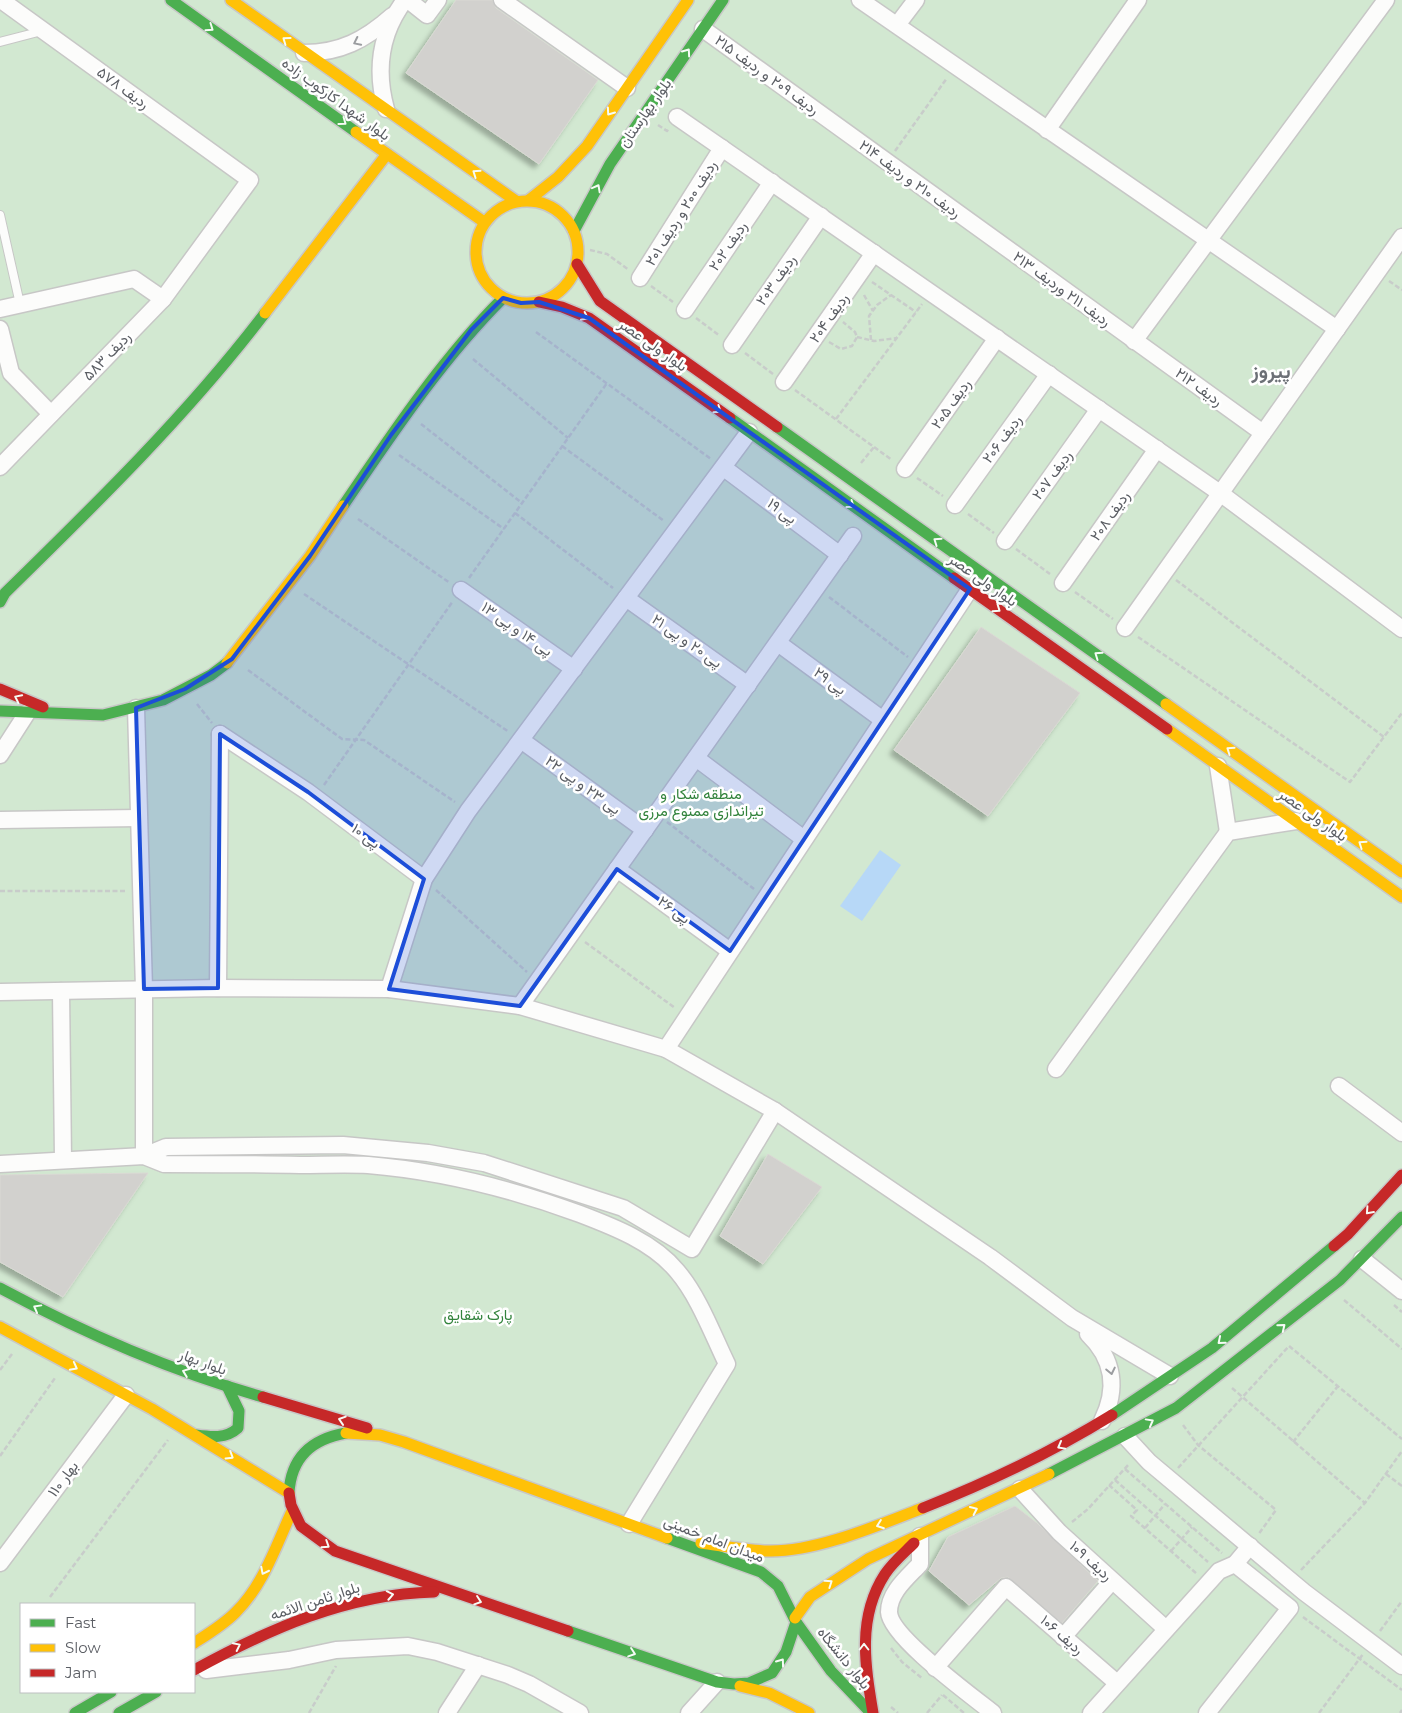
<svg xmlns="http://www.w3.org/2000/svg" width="1402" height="1713" font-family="Montserrat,Vazirmatn,sans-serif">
<defs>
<filter id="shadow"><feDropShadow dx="-4.5" dy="4.5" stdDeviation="2.5" flood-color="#0004"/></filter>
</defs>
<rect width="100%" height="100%" fill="#ebeae5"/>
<path fill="#d2e8d1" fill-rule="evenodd" d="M0,0H1402V1713H0ZM21,1604H194V1692H21Z"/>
<path fill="#b7d8f7" d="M880,850L901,865L862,921L840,906Z"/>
<g fill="#d2d1ce" stroke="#dad9d4" filter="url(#shadow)">
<path d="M456,0H492L496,8L598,80L539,164L406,73Z"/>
<path d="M981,627L1080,693L988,816L894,750Z"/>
<path d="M768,1154L822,1187L763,1264L720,1236Z"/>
<path d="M148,1173L63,1297L0,1262V1175Z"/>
<path d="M1015,1506L1037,1523L1098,1581L1062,1623L1008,1577L1001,1578L969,1605L929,1571L948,1537Z"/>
</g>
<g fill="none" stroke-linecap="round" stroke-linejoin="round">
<defs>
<g id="lane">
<path d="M0,42L42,31"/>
<path d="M0,215L20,304"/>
</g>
<g id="street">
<path d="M408,0L427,15L438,0"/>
<path d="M502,0L627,88"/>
<path d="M860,0L1337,329"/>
<path d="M897,25L916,0"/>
<path d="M703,29L1263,433"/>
<path d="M304,53C340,53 365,40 392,16"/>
<path d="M386,109C375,69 380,33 405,0"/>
<path d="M677,117L1220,493L1402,629"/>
<path d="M1047,130L1138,0"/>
<path d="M640,278L722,148"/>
<path d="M0,309L134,279L163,299"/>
<path d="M685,310L772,182"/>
<path d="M0,329L11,373L51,414"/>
<path d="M1134,341L1386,0"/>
<path d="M732,345L821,216"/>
<path d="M784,382L874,253"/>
<path d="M0,467L163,299L250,180L1,0"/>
<path d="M724,468L840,555"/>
<path d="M905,469L997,338"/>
<path d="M955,505L1049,374"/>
<path d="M1005,541L1099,409"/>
<path d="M1063,583L1157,449"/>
<path d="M461,590L574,669"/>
<path d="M626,598L748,685"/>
<path d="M1125,628L1402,237"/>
<path d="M778,643L883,720"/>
<path d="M136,708L144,989V1156L166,1147L343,1145L428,1153L484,1163L623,1208L692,1249L775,1111"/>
<path d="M220,734L308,792L424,879"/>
<path d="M521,740L645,830"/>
<path d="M0,755L27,713"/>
<path d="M696,758L804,839"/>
<path d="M1218,766L1228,832"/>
<path d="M0,820L138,818"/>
<path d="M617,869L730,951"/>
<path d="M218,988L220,734"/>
<path d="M389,989L424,879L468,811L749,432"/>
<path d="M61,991L63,1159"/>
<path d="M0,992L218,988L389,989L520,1006L666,1049L775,1111L990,1257L1072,1318L1170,1376"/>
<path d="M520,1006L853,536"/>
<path d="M666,1049L970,589"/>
<path d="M1056,1069L1228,832L1296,821"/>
<path d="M1339,1086L1402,1133"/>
<path d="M0,1164L144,1156L164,1164C209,1164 254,1164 300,1165C322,1165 345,1164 368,1165C440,1171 512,1189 580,1214C614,1227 653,1242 677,1271C699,1297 712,1333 727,1364L629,1524"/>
<path d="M1362,1259L1402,1291"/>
<path d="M1088,1334C1114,1359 1118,1389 1102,1421"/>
<path d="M1125,1436L1149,1462L1304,1592L1402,1666"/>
<path d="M1020,1489L1059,1532L1166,1629"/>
<path d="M920,1536V1564C908,1577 889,1592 889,1612C890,1637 972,1696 993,1713"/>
<path d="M0,1563L126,1395"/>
<path d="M1063,1637L1112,1581"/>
<path d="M935,1668L1006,1587L1117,1683"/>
<path d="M206,1670L289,1660L336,1650L408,1646L437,1652L508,1675L529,1684L580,1713"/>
<path d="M447,1713L478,1665"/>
<path d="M689,1713L717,1682"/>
<path d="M1091,1713L1219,1571L1235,1564L1250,1546"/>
<path d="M1207,1713L1290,1608L1235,1564"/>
</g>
<g id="fast">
<path d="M171,0L356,132"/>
<path d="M574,231L610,164L723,0"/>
<path d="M730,418L954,578"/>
<path d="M777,427L1166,704"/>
<path d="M343,506C392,434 441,360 503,298"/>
<path d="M0,602L5,593C96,504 188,414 265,313"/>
<path d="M0,711L103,715L163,700L211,675L227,663"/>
<path d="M0,1288C84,1333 171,1371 263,1397"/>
<path d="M1112,1415L1212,1348L1334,1246"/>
<path d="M196,1435C211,1437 226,1439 238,1428L239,1411L227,1386"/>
<path d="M1049,1474L1176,1408L1340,1280L1402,1217"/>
<path d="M289,1493C291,1457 312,1439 346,1433"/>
<path d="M796,1622L831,1671L871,1713"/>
<path d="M568,1631L717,1682L734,1684L749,1683L772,1673L786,1652L796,1622L778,1586L761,1572L667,1538"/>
<path d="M75,1713L111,1692"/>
<path d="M119,1713L156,1692"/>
</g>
<g id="slow">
<path d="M231,0L516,201"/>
<path d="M356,132L484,222"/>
<path d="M529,200L558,177L587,146L688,0"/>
<circle cx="527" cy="252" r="51"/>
<path d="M265,313L387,154"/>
<path d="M227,663L310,556L343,506"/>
<path d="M1166,704L1402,872"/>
<path d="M1167,729L1402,897"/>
<path d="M0,1327L152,1409L289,1493"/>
<path d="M346,1433L380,1435L404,1442L667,1538"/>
<path d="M701,1543C723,1546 745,1550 766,1551C814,1553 879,1525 923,1508"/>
<path d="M795,1618L810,1597L868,1559L1049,1474"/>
<path d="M194,1643C208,1634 223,1625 235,1613C263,1586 276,1546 292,1511"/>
<path d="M740,1686L769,1693L809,1713"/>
</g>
<g id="jam">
<path d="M577,264L600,301L777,427"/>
<path d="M539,302L562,307L589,318L730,418"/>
<path d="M954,578L1167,729"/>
<path d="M0,689L43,707"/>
<path d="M1334,1246L1348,1234L1402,1175"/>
<path d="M263,1397L367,1428"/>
<path d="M289,1493L291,1505L301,1526L335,1551L568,1631"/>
<path d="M923,1508C989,1482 1052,1452 1112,1415"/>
<path d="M194,1670C269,1629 347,1594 434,1592"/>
<path d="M873,1713C865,1665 857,1617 885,1574C893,1562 904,1553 914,1543"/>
</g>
</defs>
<use href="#lane" stroke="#c7c7c6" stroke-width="10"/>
<use href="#street" stroke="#c7c7c6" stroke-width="19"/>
<use href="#fast" stroke="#c8c8c7" stroke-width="14"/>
<use href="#slow" stroke="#c8c8c7" stroke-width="14"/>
<use href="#jam" stroke="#c8c8c7" stroke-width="14"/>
<g stroke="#c8ccca" stroke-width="2.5" stroke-dasharray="5 2.5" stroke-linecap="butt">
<path d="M658,125L667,131L669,128"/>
<path d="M895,151L947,78"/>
<path d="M590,250L607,254L629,270"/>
<path d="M1389,281L1402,290"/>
<path d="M872,282L916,312"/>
<path d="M651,286L673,302"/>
<path d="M864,295L873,311"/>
<path d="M696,318L720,336"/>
<path d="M536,332L711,459"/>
<path d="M857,337L874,341L897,338"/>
<path d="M871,340L869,316L877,305L891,295"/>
<path d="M829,342L841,349L852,346L857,337L855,332L843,322"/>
<path d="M745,353L773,374"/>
<path d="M473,359L568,438"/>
<path d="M795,390L892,460"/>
<path d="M836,419L922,304"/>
<path d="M421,424L522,503"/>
<path d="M562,446L664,521"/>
<path d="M399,455L504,529"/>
<path d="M861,463L874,447"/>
<path d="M917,478L943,496"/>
<path d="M515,513L613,588"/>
<path d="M968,514L994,533"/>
<path d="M358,519L450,583"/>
<path d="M1016,549L1050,574"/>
<path d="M469,578L607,383"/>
<path d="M1176,580L1384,737"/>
<path d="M1075,592L1113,619"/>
<path d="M304,594L509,732"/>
<path d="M829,597L908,657"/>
<path d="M1138,637L1350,782L1402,713"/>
<path d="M248,670L342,739L364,740L455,802"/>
<path d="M197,704L212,723"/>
<path d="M324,785L453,601"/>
<path d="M667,822L754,889"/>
<path d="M436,890L527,972"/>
<path d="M0,891H126"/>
<path d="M585,942L675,1008"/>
<path d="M1344,1300L1402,1349"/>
<path d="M1394,1305L1402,1312"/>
<path d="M0,1370L12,1354"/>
<path d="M1232,1388L1365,1503"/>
<path d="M1183,1425L1198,1445L1276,1510L1258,1535"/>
<path d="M1293,1442L1338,1386"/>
<path d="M0,1456L55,1378"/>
<path d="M1178,1468L1289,1346L1402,1439"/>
<path d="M1125,1469L1222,1553"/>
<path d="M1386,1474L1402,1486"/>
<path d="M1115,1480L1208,1562"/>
<path d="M1109,1485L1137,1510L1131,1516L1197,1574"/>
<path d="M1072,1522L1088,1509L1129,1464"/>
<path d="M1145,1528L1165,1504"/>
<path d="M1171,1551L1192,1527"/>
<path d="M1301,1570L1365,1503L1402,1451"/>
<path d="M50,1597L168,1440"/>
<path d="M1303,1617L1402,1690"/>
<path d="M1380,1631L1402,1601"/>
<path d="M891,1648L902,1662L923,1679"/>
<path d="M943,1695L964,1713"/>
<path d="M891,1707L898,1713"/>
<path d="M309,1713L336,1666"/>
<path d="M927,1713L942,1695"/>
<path d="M1319,1713L1363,1654"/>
<path d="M1400,1713L1402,1710"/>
</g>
<use href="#lane" stroke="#fcfcfb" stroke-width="8"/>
<use href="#street" stroke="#fcfcfb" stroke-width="16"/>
<use href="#fast" stroke="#4caf50" stroke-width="11"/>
<use href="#slow" stroke="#ffc107" stroke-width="11"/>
<use href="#jam" stroke="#c62828" stroke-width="11"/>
</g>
<defs><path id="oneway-chevron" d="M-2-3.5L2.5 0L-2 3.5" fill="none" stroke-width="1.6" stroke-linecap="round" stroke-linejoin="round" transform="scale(1.25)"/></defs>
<g stroke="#f6fbf6">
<use href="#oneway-chevron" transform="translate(210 28) rotate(35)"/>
<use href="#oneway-chevron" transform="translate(286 40) rotate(-144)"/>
<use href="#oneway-chevron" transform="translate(687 52) rotate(-55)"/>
<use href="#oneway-chevron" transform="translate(610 112) rotate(125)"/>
<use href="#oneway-chevron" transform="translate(343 122) rotate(36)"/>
<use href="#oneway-chevron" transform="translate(476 173) rotate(-145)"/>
<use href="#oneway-chevron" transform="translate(597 188) rotate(-62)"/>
<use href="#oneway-chevron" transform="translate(585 317) rotate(26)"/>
<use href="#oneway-chevron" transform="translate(718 410) rotate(35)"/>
<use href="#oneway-chevron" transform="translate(851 505) rotate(36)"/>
<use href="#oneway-chevron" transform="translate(937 541) rotate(-145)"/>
<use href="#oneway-chevron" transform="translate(997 609) rotate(35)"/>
<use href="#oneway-chevron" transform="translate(1098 655) rotate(-145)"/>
<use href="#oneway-chevron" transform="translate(18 698) rotate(-154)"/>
<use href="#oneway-chevron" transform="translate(1230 750) rotate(-145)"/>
<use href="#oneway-chevron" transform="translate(1362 844) rotate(-145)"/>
<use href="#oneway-chevron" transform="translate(1369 1211) rotate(132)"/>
<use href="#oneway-chevron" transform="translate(37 1308) rotate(-151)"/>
<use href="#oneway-chevron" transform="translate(1282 1327) rotate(-39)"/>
<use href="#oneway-chevron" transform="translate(1221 1341) rotate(140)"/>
<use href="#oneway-chevron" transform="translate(74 1367) rotate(28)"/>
<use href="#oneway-chevron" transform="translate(186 1372) rotate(-159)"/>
<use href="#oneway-chevron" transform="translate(342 1420) rotate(-162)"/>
<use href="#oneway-chevron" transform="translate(1150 1422) rotate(-29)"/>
<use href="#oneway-chevron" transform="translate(1061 1446) rotate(151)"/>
<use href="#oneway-chevron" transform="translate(230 1456) rotate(32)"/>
<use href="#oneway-chevron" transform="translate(974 1510) rotate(-25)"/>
<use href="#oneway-chevron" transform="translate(880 1525) rotate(160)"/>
<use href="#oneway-chevron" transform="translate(326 1545) rotate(33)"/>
<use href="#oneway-chevron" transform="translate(264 1571) rotate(117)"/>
<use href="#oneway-chevron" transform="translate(829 1583) rotate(-34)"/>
<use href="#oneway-chevron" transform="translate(390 1595) rotate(-11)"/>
<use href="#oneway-chevron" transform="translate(478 1601) rotate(19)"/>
<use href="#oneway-chevron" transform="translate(237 1646) rotate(-26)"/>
<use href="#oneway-chevron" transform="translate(864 1647) rotate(-90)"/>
<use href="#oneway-chevron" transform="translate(632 1653) rotate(19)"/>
<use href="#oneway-chevron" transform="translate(781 1662) rotate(-54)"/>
</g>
<g stroke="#9b9da0">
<use href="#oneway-chevron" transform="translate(357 42) rotate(154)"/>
<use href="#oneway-chevron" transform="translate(1111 1371) rotate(78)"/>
</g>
<path fill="#1d4ed8" fill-opacity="0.2" stroke="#1d4ed8" stroke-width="4" stroke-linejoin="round" d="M503,298L521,303L539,302L589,318L970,589L730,951L617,869L520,1006L389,989L424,879L308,792L220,734L218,988L144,989L136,708L185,689L232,659L310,556L391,435L471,330Z"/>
<g text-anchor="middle" stroke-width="5" stroke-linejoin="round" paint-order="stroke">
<g font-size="15" fill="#5b5e64" stroke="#fff">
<text transform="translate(767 75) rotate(36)" y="5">ردیف ۲۰۹ و ردیف ۲۱۵</text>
<text transform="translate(123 88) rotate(36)" y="5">ردیف ۵۷۸</text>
<text transform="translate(336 99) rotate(36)" y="5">بلوار شهدا کارکوب زاده</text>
<text transform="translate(645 113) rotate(-55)" y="5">بلوار بهارستان</text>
<text transform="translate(910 179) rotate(36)" y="5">ردیف ۲۱۰ و ردیف ۲۱۴</text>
<text transform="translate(681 213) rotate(-58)" y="5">ردیف ۲۰۰ و ردیف ۲۰۱</text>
<text transform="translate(728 246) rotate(-56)" y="5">ردیف ۲۰۲</text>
<text transform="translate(776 280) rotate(-55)" y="5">ردیف ۲۰۳</text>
<text transform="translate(1062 289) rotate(36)" y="5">ردیف ۲۱۱ وردیف ۲۱۳</text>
<text transform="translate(829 318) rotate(-55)" y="5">ردیف ۲۰۴</text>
<text transform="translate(653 345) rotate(35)" y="5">بلوار ولی عصر</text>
<text transform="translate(107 356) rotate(-46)" y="5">ردیف ۵۸۳</text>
<text transform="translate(1199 387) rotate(36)" y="5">ردیف ۲۱۲</text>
<text transform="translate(951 404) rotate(-55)" y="5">ردیف ۲۰۵</text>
<text transform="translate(1002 439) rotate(-54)" y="5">ردیف ۲۰۶</text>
<text transform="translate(1052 475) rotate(-54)" y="5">ردیف ۲۰۷</text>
<text transform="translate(782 511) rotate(37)" y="5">پی ۱۹</text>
<text transform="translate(1110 516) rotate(-55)" y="5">ردیف ۲۰۸</text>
<text transform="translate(983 580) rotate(35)" y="5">بلوار ولی عصر</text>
<text transform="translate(517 629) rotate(35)" y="5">پی ۱۴ و پی ۱۳</text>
<text transform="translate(687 641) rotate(35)" y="5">پی ۲۰ و پی ۲۱</text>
<text transform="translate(830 681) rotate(36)" y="5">پی ۲۹</text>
<text transform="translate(583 785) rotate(36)" y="5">پی ۲۳ و پی ۲۲</text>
<text transform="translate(1313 815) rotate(35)" y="5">بلوار ولی عصر</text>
<text transform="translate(366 836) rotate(37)" y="5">پی ۱۰</text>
<text transform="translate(674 910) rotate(36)" y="5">پی ۲۶</text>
<text transform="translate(203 1362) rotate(20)" y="5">بلوار بهار</text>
<text transform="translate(63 1479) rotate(-53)" y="5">بهار ۱۱۰</text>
<text transform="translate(714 1539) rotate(21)" y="5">میدان امام خمینی</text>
<text transform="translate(1091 1561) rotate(42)" y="5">ردیف ۱۰۹</text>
<text transform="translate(315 1601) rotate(-18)" y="5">بلوار ثامن الائمه</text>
<text transform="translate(1062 1635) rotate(41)" y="5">ردیف ۱۰۶</text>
<text transform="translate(844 1658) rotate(51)" y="5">بلوار دانشگاه</text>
</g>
<g font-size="15" fill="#32833c" stroke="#fff">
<text x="701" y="799">منطقه شکار و<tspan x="701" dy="17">تیراندازی ممنوع مرزی</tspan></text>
<text x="478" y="1320">پارک شقایق</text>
</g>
<g font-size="20" font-weight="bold" fill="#6c7076" stroke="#fff">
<text x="1271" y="378">پیروز</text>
</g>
</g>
<rect x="20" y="1603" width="175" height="90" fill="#ffffff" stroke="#bdbfc1"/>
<rect x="30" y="1619" width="25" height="8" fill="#4caf50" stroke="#bdbfc1"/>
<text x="65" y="1628" font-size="15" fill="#5b5e64">Fast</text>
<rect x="30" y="1644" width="25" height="8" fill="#ffc107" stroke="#bdbfc1"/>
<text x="65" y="1653" font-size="15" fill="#5b5e64">Slow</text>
<rect x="30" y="1669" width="25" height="8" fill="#c62828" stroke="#bdbfc1"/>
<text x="65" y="1678" font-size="15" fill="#5b5e64">Jam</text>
</svg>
